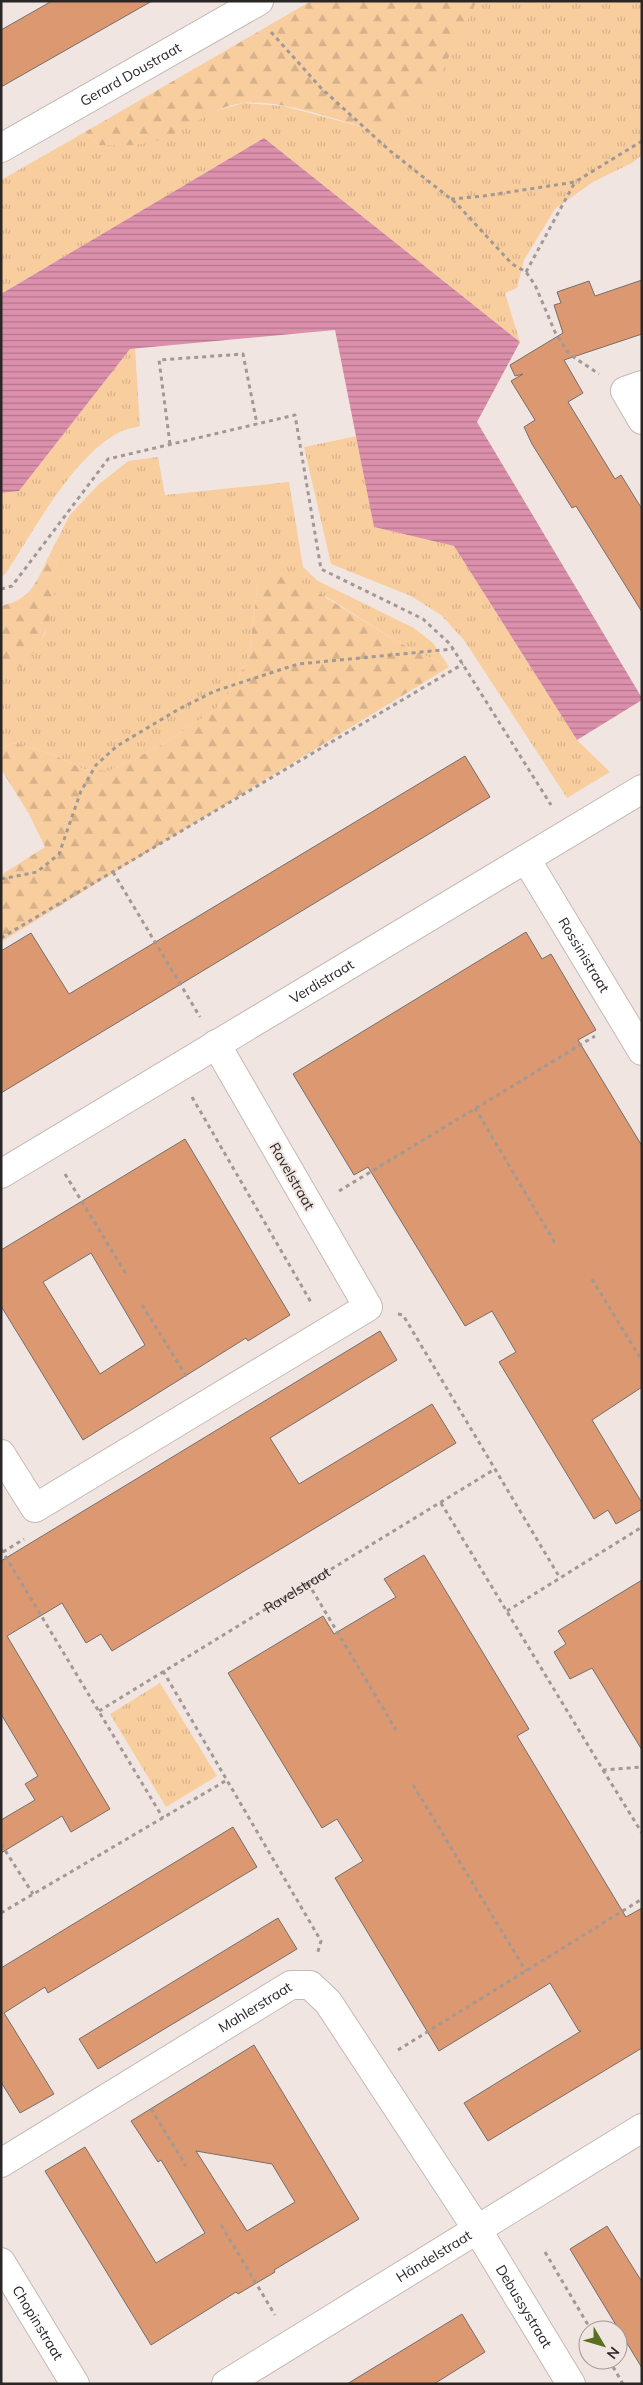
<svg xmlns="http://www.w3.org/2000/svg" width="643" height="2385" font-family="Mulish,sans-serif">
<defs>
<pattern id="grass-tufts" width="24" height="20" patternUnits="userSpaceOnUse" patternTransform="scale(1.25)"><rect width="24" height="20" fill="#f9ce9f"/><path d="M3 7l-1-3M5 7V3M7 7l1-3M15 17l-1-3M17 17v-4M19 17l1-3" fill="none" stroke="#d6b189"/></pattern>
<pattern id="forest-firs" width="22" height="20" patternUnits="userSpaceOnUse" patternTransform="scale(1.25)"><rect width="22" height="20" fill="#f9ce9f"/><path d="M5 1l3.5 6h-7zM16 11l3.5 6h-7z" fill="#d6b189"/></pattern>
<pattern id="water-rules" width="6" height="5" patternUnits="userSpaceOnUse" patternTransform="scale(1.25)"><rect width="6" height="5" fill="#dc90ac"/><path d="M0 2.5h6" fill="none" stroke="#b3758c"/></pattern>
</defs>
<rect width="100%" height="100%" fill="#f1e5e2"/>
<g fill="url(#grass-tufts)">
<path d="M477,1H642V155L632,163L593,182L555,209L524,260L517,288L505,293L520,342L264,138L1,294V180L85,132L99,145L163,139L206,114L243,103L283,106L374,130L469,15Z"/>
<path d="M135,348L140,426C133,428 124,429 118,433C72,458 35,529 6,573L1,577V493L19,491L130,349Z"/>
<path d="M357,436L374,527L454,546L577,740L610,772L567,798L464,640L441,615L411,596L331,564L304,447Z"/>
<path d="M158,457L165,495L289,482L303,567L318,581L414,628L433,643L449,667L396,641L327,597L258,583L249,655L236,684L215,710L158,747L109,771L83,769L52,754L14,743L1,748V678L26,662L45,634L57,564L49,556L69,516L98,485L128,461Z"/>
<path d="M160,1683L217,1776L166,1807L110,1714Z"/>
</g>
<g fill="url(#forest-firs)">
<path d="M311,1H477L437,80L404,111L374,130C337,120 281,99 243,103C212,107 191,128 163,139C143,146 120,146 99,145L85,132Z"/>
<path d="M49,556L57,564C55,600 52,632 27,661C20,668 9,673 1,678V606C32,599 36,582 49,556Z"/>
<path d="M272,575L293,577L396,641L449,667L1,942V875L45,847L29,814L1,769V748L14,743L52,754L83,769L109,771L158,747L215,710L236,684L249,655L258,583Z"/>
</g>
<path fill="url(#water-rules)" d="M264,138L520,342L477,422L642,698V700L577,740L454,546L374,527L335,330L130,349L19,491L1,493V294Z"/>
<g fill="#dc9870" stroke="#776e69" fill-rule="evenodd">
<path d="M52,1H152L1,87V30Z"/>
<path d="M642,280V334L564,360L583,393L568,402L615,479L621,475L642,509V612L576,506L572,508L532,444L524,427L535,420L511,381L523,374L515,376L510,365L563,333L554,305L561,303L557,292L589,281L595,296Z"/>
<path d="M465,756L490,797L1,1093V951L31,933L69,994Z"/>
<path d="M526,932L542,959L551,954L596,1030L578,1040L642,1146V1387L592,1420L642,1503V1509L616,1524L608,1510L594,1519L499,1362L516,1352L492,1311L465,1326L368,1167L354,1175L293,1074Z"/>
<path d="M185,1139L290,1315L248,1341L246,1338L83,1440L1,1306V1250ZM91,1253L145,1345L100,1374L43,1282Z"/>
<path d="M380,1331L397,1360L270,1438L299,1484L432,1404L456,1443L112,1651L101,1634L86,1643L62,1603L7,1636L110,1809L71,1832L62,1816L1,1853V1820L35,1800L25,1784L38,1776L1,1714V1561Z"/>
<path d="M424,1555L529,1729L517,1736L626,1917L642,1908V2048L488,2141L464,2103L581,2031H579L550,1983L439,2051L335,1878L363,1861L337,1819L322,1828L228,1673L323,1616L334,1634L396,1597L384,1579Z"/>
<path d="M642,1580V1750L592,1668L570,1679L554,1652L566,1644L558,1631Z"/>
<path d="M233,1827L257,1867L48,1993L45,1987L4,2013L54,2094L20,2113L1,2082V1968Z"/>
<path d="M278,1918L297,1949L98,2069L79,2039Z"/>
<path d="M254,2045L359,2219L274,2270L275,2272L238,2294L236,2292L151,2345L45,2171L85,2147L156,2263L205,2233L161,2160L158,2162L131,2121ZM196,2151L272,2164L295,2202L247,2231Z"/>
<path d="M607,2226L642,2282V2368L570,2249Z"/>
<path d="M462,2314L485,2352L434,2384H347Z"/>
</g>
<g fill="none" stroke-linecap="round" stroke-linejoin="round">
<defs>
<g id="street">
<path id="s2" d="M1,148L259,1"/>
<path d="M642,385L625,391L642,420"/>
<path id="s3" d="M526,859L642,1051"/>
<path id="s4" d="M1,1174L642,789"/>
<path d="M1,1454L35,1508L368,1307L216,1044"/>
<path id="s5" d="M1,2163L291,1985H310L328,2002L477,2229L571,2384"/>
<path id="s6" d="M1,2262L75,2384"/>
<path id="s7" d="M226,2384L642,2128"/>
</g>
</defs>
<use href="#street" stroke="#c4b9b6" stroke-width="30"/>
<g stroke="#a19996" stroke-width="3" stroke-dasharray="4 4" stroke-linecap="butt">
<path d="M271,32L321,88L389,150L456,203L512,264L526,272L535,285L555,332L569,354L599,374"/>
<path d="M451,199L484,196L575,182L642,141"/>
<path d="M526,272L575,182"/>
<path d="M170,444L159,360L243,354L257,424"/>
<path d="M1,589L12,586L108,459L295,415L321,569L423,619L450,644L551,805"/>
<path d="M113,872L200,1017"/>
<path d="M1,879L37,872L59,854L81,791L96,765L117,746L179,709L215,691L298,664L453,649"/>
<path d="M1,938L463,664"/>
<path d="M192,1097L312,1304"/>
<path d="M475,1108L555,1243"/>
<path d="M65,1174L126,1274"/>
<path d="M339,1191L595,1036"/>
<path d="M592,1279L642,1361"/>
<path d="M142,1305L188,1379"/>
<path d="M398,1314L403,1315L560,1578"/>
<path d="M441,1503L603,1770L642,1767"/>
<path d="M1,1549L163,1818"/>
<path d="M3,1552L24,1539"/>
<path d="M308,1583L396,1730"/>
<path d="M507,1611L642,1527"/>
<path d="M163,1671L321,1941L317,1955"/>
<path id="s1" d="M99,1711L495,1469"/>
<path d="M603,1770L642,1833"/>
<path d="M413,1785L526,1971"/>
<path d="M1,1844L33,1894"/>
<path d="M1,1913L227,1780"/>
<path d="M398,2050L642,1899"/>
<path d="M151,2109L186,2166"/>
<path d="M221,2225L275,2315"/>
<path d="M545,2252L591,2330"/>
<path d="M609,2360L623,2384"/>
</g>
<use href="#street" stroke="#fff" stroke-width="28"/>
</g>
<g text-anchor="middle" stroke-width="4" stroke-linejoin="round" paint-order="stroke">
<g font-size="14" fill="#2a2625" stroke="#f1e5e2">
<text dy="5" stroke="none"><textPath href="#s2" startOffset="149">Gerard Doustraat</textPath></text>
<text dy="5" stroke="none"><textPath href="#s3" startOffset="112">Rossinistraat</textPath></text>
<text dy="5" stroke="none"><textPath href="#s4" startOffset="374">Verdistraat</textPath></text>
<text transform="translate(292 1176) rotate(60)" y="5">Ravelstraat</text>
<text dy="5" stroke="none"><textPath href="#s1" startOffset="232">Ravelstraat</textPath></text>
<text dy="5" stroke="none"><textPath href="#s5" startOffset="298">Mahlerstraat</textPath></text>
<text dy="5" stroke="none"><textPath href="#s7" startOffset="244">Händelstraat</textPath></text>
<text dy="5" stroke="none"><textPath href="#s5" startOffset="746">Debussystraat</textPath></text>
<text dy="5" stroke="none"><textPath href="#s6" startOffset="71">Chopinstraat</textPath></text>
</g>
</g>
<rect width="643" height="2385" fill="none" stroke="#2a2625" stroke-width="5"/>
<g transform="translate(603 2345) rotate(128)"><circle r="24" fill="#f1e5e2" stroke="#a19996"/>
<path d="M0-4L9 19L0 12L-9 19Z" fill="#577022"/>
<text y="-8" font-size="14" font-weight="bold" text-anchor="middle" fill="#2a2625">N</text>
</g>
</svg>
